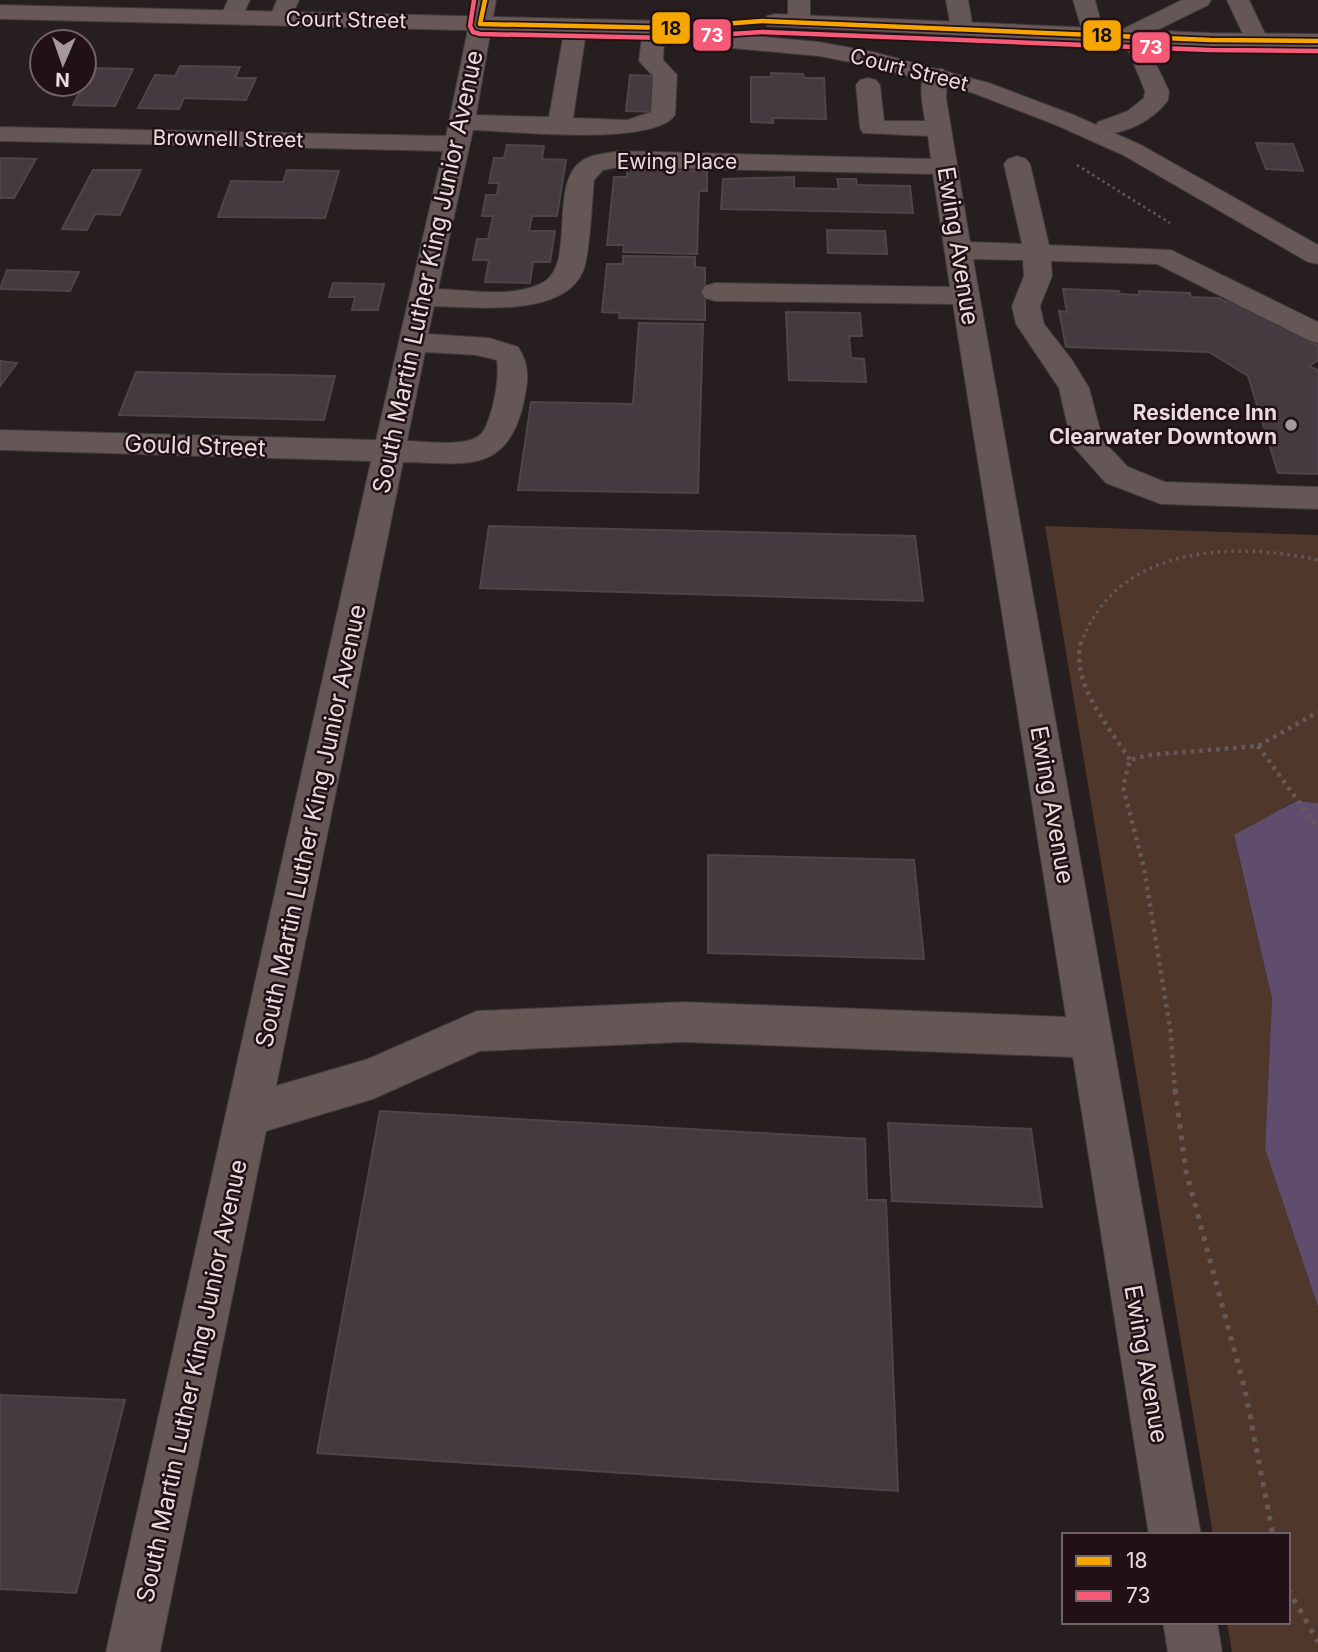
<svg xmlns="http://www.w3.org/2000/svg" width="1318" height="1652" font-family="Inter,sans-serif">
<rect width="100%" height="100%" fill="#271e20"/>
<path fill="#4f382b" d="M1045,526L1318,535V803L1295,801L1234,836L1272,999L1265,1149L1318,1307V1652H1232L1227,1622H1288V1535H1213Z"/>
<path fill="#604d6d" d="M1296,801L1318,803V1307L1265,1149L1272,999L1234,835Z"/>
<g fill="#453a40" stroke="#4d4649" stroke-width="2">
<path d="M180,66L240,67L235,78H256L246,100L184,98L179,109L138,108L155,75L175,76Z"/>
<path d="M92,68L133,69L115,106L73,105Z"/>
<path d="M771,73L803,74L804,78H824L826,119L773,118V123L751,122V77H771Z"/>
<path d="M630,75L662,76L659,112L626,111Z"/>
<path d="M1256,143L1293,144L1303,171L1266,169Z"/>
<path d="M507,145L544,146L542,159L566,160L557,216H532L529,231H555L550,262H533L530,283L485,282L489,260H473L477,239H488L493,216H482L486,195H497L499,183H489L494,158H504Z"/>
<path d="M0,158L36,159L14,198H0Z"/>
<path d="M93,170H141L120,215L95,214L87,230L62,229Z"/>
<path d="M287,170L339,171L325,218L218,217L231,181L283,182Z"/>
<path d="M627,170L707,171V191H699L697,254L623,252L624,245H607L614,177H627Z"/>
<path d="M794,177V188L839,189L837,179H856L857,185L910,186L913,213L721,209L723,179Z"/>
<path d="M827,230L885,231L887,254L828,253Z"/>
<path d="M623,256L695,257V267L705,268V320L619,318L620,313L602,312L607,264H623Z"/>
<path d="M7,270L79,272L70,291L0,289Z"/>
<path d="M333,283L384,284L378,310H352L355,297H329Z"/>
<path d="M1063,289L1119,291L1120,294L1139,295V291L1190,293L1191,297L1219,298L1226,302L1230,299L1318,346V360L1309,366L1318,370V474L1278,473L1248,376L1209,352L1066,347L1059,311L1067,312Z"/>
<path d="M786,312L860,313L862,336H849L851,358L864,359L866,382L789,380Z"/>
<path d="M639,323L703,324L698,493L518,490L531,402L633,404Z"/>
<path d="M0,361L17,363L0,386Z"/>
<path d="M136,372L335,376L324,420L119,415Z"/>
<path d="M489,526L915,536L923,601L480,588Z"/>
<path d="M708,855L914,860L924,959L708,953Z"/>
<path d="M380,1111L865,1139L867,1200H886L898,1491L317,1453Z"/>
<path d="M888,1123L1031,1129L1042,1207L892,1201Z"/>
<path d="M0,1395L125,1400L76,1593L0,1589Z"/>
</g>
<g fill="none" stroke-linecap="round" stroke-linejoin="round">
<defs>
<g id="minor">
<path d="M228,0H250L239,23H223L220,18Z"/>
<path d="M277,0H299L288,24H272L269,19Z"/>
<path d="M474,0H496L476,115L549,117L565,26L568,21H584L587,26L573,118L627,120L651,112L653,76L639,61L643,28L646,23H662L665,28L663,60L677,75L675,115C653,147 512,131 473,130L438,289C470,290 510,298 540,284C580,267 544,177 587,158C596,154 609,153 619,151L931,159L928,136L863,133L860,128L856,85L860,80L868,78L876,80L880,85L884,121H925C923,106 917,83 927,69H943L947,74L946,98L970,242L1022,244L1004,164L1008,159L1017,156L1026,159L1030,164L1049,245L1171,250L1318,322V343L1308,340L1157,264L1051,261L1052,276L1040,306L1044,324L1072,360L1089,388L1103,441L1128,467L1165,482L1318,487V509L1161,504L1106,483L1072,445L1059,388L1016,324L1012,306L1024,276L1023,260L973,259L1201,1535H1149L1073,1057L683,1042L480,1051L373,1099L266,1131L160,1652H106L371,461L0,450V430L376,440L443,151L0,141V127L446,136ZM619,167L933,174L950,287L715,283L705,286L701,292L705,298L715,301L953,304L1066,1017L683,1002L477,1011L368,1059L276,1086L403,462C462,463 506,476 523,405C528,383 531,366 518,347L489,338L428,334L434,306C476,307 563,318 583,271C590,255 592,200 594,180L603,170ZM425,352L476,355L497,360C499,377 496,393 492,409C489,417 487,428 481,434C468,448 425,441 407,441Z"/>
<path d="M788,0H810V22L807,27H791L788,22Z"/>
<path d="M946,0H968L973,29L970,34H954L951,29Z"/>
<path d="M1073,0H1095L1104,35L1101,40H1085Z"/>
<path d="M1182,0H1211L1208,5L1143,37L1169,91L1168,100C1155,119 1122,138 1098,132L1095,127L1098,122L1128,111L1144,98L1145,91L1125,42L1116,36L1119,31Z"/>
<path d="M1227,0H1249L1268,40L1264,45H1248Z"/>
<path d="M1163,1622H1217L1222,1652H1168Z"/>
</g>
<g id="major">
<path d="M0,5L670,21L720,33L819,42L873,52L989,83L1074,115L1141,145L1318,245V264L1308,262L1123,155L1056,125L973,93L871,66L819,56L720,47L670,35L0,19Z"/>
<path d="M775,14L1210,33L1318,34V48L1210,47L767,26L764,21L767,16Z"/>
</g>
</defs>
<use href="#minor" stroke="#41393c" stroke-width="2"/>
<use href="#major" stroke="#41393c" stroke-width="2"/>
<path stroke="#645a5a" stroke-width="2.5" stroke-dasharray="2.5 3.5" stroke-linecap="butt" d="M1077,165L1170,223"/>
<path stroke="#645a5a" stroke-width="3.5" stroke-dasharray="2.5 4.5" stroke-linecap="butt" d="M1081,644C1115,546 1232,541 1318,560"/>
<g stroke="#645a5a" stroke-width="4.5" stroke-dasharray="3.5 5" stroke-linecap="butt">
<path d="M1081,642C1070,683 1110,728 1130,760"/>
<path d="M1258,746L1318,828"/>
<path d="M1175,1092L1171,1034L1144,868L1123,787L1130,760L1148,755L1258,746L1318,712"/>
</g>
<g stroke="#645a5a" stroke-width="5" stroke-dasharray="4.5 7" stroke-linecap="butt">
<path d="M1175,1090L1186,1171L1245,1390L1273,1535"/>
<path d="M1288,1589L1318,1642"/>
</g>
<use href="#minor" fill="#645756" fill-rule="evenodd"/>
<use href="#major" fill="#685857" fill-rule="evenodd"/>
<defs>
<path id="bus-1" d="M485,0L480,24L670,28L762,21L1210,40L1318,41"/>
<path id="bus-2" d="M474,0L470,26L473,32L480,34L670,38L762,32L1210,50L1318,51"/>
</defs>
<use href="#bus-1" stroke="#211116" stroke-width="8"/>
<use href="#bus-2" stroke="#211116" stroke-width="8"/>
<use href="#bus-1" stroke="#f7a600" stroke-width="4.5"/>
<use href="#bus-2" stroke="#f75a77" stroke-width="4.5"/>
</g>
<circle fill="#a49a9c" stroke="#211116" stroke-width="2.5" cx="1291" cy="425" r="7"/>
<g text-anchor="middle" stroke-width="5" stroke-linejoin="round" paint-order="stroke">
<g font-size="21" fill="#e8dcdf" stroke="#211116">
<text transform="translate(346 20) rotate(1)" y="7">Court Street</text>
<text transform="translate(909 70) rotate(14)" y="7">Court Street</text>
<text transform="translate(228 139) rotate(1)" y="7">Brownell Street</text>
<text x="677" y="169">Ewing Place</text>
</g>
<g font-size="21" font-weight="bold" fill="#e8dcdf" stroke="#211116" text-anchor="end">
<text x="1277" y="420">Residence Inn<tspan x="1277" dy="24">Clearwater Downtown</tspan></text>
</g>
<g font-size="24" fill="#e8dcdf" stroke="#211116">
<text transform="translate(958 246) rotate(81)" y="8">Ewing Avenue</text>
<text transform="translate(428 272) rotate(-78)" y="8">South Martin Luther King Junior Avenue</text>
<text transform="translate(195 446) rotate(2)" y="8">Gould Street</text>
<text transform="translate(1052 805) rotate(80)" y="8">Ewing Avenue</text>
<text transform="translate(311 826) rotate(-78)" y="8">South Martin Luther King Junior Avenue</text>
<text transform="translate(1146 1364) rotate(80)" y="8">Ewing Avenue</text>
<text transform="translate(192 1381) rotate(-78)" y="8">South Martin Luther King Junior Avenue</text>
</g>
</g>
<g stroke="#211116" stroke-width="2.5">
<rect x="651" y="11" width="40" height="34" rx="7" fill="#f7a600"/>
<rect x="692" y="18" width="40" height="34" rx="7" fill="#f75a77"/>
<rect x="1082" y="19" width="40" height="33" rx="7" fill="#f7a600"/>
<rect x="1131" y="31" width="40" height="33" rx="7" fill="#f75a77"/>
</g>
<g font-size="19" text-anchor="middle" font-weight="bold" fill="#fff">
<text x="712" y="42">73</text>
<text x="1151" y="54">73</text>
</g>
<g font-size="19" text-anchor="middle" font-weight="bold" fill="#111">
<text x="671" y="35">18</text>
<text x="1102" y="42">18</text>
</g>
<rect x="1062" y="1533" width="228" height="91" fill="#211116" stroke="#716266" stroke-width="2"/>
<rect x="1076" y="1556" width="35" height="10" fill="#f7a600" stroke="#716266" stroke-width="2"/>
<text x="1126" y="1568" font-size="21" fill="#e8dcdf">18</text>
<rect x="1076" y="1591" width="35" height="10" fill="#f75a77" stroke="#716266" stroke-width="2"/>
<text x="1126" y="1603" font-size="21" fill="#e8dcdf">73</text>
<g transform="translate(63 63) rotate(182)"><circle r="33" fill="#211116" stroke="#716266" stroke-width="2"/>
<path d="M0-5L12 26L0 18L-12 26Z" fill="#a49a9c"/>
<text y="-10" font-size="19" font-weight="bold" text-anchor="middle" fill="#e8dcdf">N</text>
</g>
</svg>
